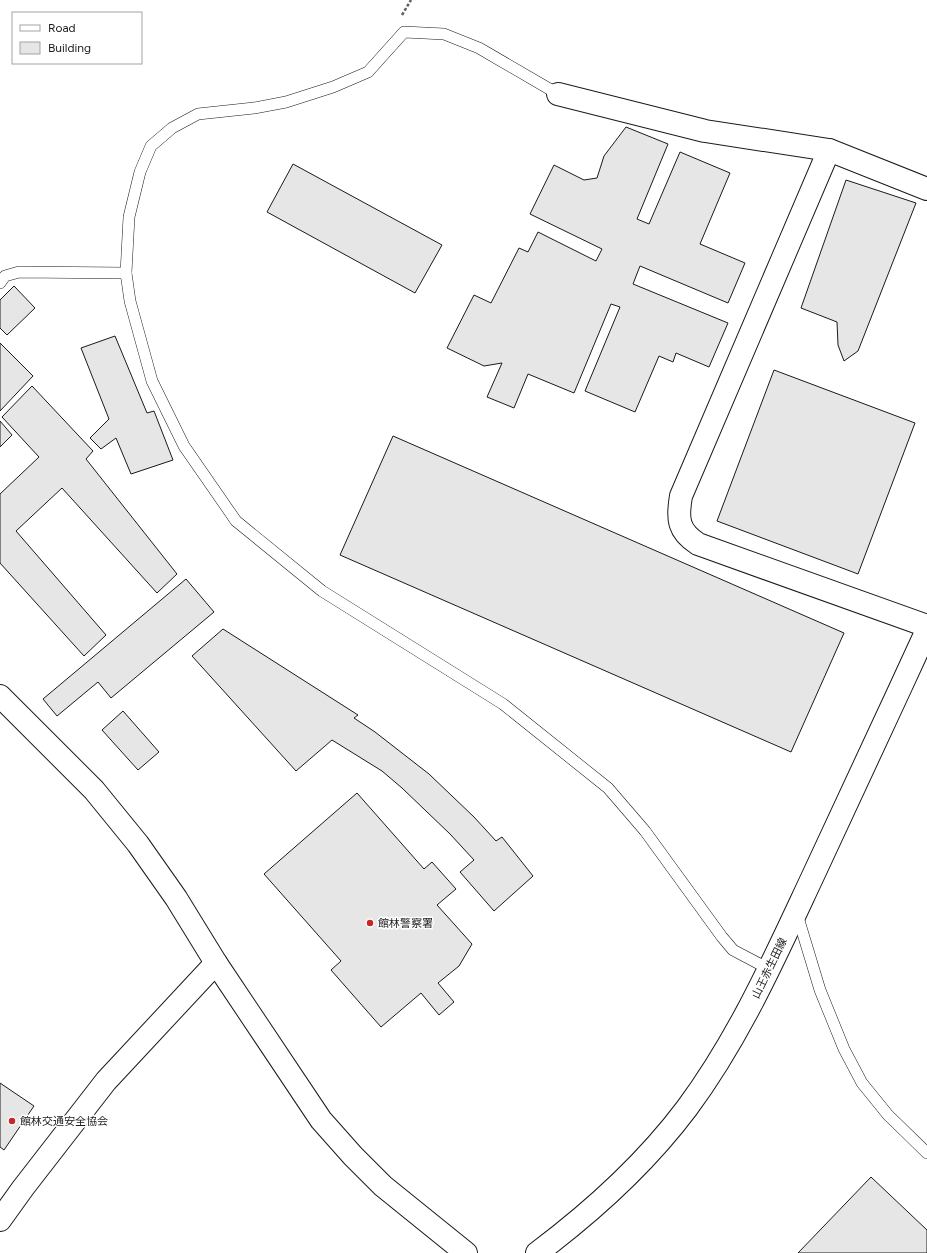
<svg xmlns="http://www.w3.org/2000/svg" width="927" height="1253" font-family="Figtree,'Noto Sans JP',sans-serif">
<rect width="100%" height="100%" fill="#fff"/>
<g fill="#e6e6e6" stroke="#1a1a1a">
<path d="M626,127L668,144L637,219L649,224L680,152L730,173L700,244L745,263L728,303L640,266L633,284L728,323L709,367L676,353L673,362L659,356L635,412L585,391L620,307L611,304L574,393L528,374L514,408L487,397L502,363L484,366L447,348L474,295L491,303L519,248L528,252L538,232L596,261L602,249L530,214L554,165L584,180L597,178L604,156Z"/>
<path d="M293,164L442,245L415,293L267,212Z"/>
<path d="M846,180L916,203L858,351L844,361L838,345L837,322L801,308Z"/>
<path d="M14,286L35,308L7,335L0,328V300Z"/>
<path d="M115,336L147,413L154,411L173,460L131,474L116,438L101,449L90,438L109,419L81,348Z"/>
<path d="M0,343L33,376L0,411Z"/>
<path d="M774,370L915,423L858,574L717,521Z"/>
<path d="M32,386L93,451L86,459L177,574L157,593L62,488L16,531L106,635L84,656L0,563V494L39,457L2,417Z"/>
<path d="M0,421L12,435L0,447Z"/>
<path d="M393,436L844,633L791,752L340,555Z"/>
<path d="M186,579L214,612L111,698L98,682L57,716L43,699Z"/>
<path d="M223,629L358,715L354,718L375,732L429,774L474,817L496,841L502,837L533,876L494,911L460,872L474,860L450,834L402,788L382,771L332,740L296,771L192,656Z"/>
<path d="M123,711L159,752L138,770L102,730Z"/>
<path d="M357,793L424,869L432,862L456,889L437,905L472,944L459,966L438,983L454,1002L439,1015L421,993L381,1027L331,970L341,961L264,874Z"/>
<path d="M0,1083L34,1106L4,1150L0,1147Z"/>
<path d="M871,1177L927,1230V1253H798Z"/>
</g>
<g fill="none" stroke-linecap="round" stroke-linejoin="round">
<defs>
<g id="lane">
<path d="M126,273L130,301L152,381L184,446L236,521L322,591L503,704L608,788L645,831L722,937L733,950L769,969"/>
<path d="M0,283L5,276L19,272L126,273L129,217L140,172L151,146L172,128L198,114L254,108L286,102L333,87L368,72L404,32L444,34L479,48L558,94"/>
<path d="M797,914L820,990L844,1049L862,1083L888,1115L927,1153"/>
</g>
<g id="street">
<path d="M558,94L705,131L829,150L927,189"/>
<path d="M829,150L681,496C677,519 678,531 698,544L927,626"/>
<path d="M0,1220L23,1188L106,1081L216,963"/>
</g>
<g id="secondary">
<path d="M0,696L94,790L138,844L176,898L216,963L321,1120L353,1156L383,1186L466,1253"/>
<path d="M537,1253C593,1211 645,1164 687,1108C739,1038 775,957 812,878C850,796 889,713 927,630"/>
</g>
</defs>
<use href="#lane" stroke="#1a1a1a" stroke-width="12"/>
<use href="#street" stroke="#1a1a1a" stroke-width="24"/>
<use href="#secondary" stroke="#1a1a1a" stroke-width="24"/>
<path stroke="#5f5f5f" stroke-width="2.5" stroke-dasharray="3 2" stroke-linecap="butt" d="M402,15L411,0"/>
<use href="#lane" stroke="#fff" stroke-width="11"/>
<use href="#street" stroke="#fff" stroke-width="22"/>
<use href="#secondary" stroke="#fff" stroke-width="22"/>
</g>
<g fill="#c62828" stroke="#fff" stroke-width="1.5">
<circle cx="370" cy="923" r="4"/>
<circle cx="12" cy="1121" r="4"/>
</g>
<g text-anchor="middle" stroke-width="3" stroke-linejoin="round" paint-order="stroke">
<g font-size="11" fill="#1a1a1a" stroke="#fff" text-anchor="start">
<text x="378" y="927">館林警察署</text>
<text x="20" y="1125">館林交通安全協会</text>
</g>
<g font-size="11" fill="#1a1a1a" stroke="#fff">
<text transform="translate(769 968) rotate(-64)" y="4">山王赤生田線</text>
</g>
</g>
<rect x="12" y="12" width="130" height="52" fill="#ffffff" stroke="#a3a3a3"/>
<rect x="20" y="25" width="20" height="6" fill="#ffffff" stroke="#a3a3a3"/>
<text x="48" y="32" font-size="12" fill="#1a1a1a">Road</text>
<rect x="20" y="42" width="20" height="12" fill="#e6e6e6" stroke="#a3a3a3"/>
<text x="48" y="52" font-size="12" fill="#1a1a1a">Building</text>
</svg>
